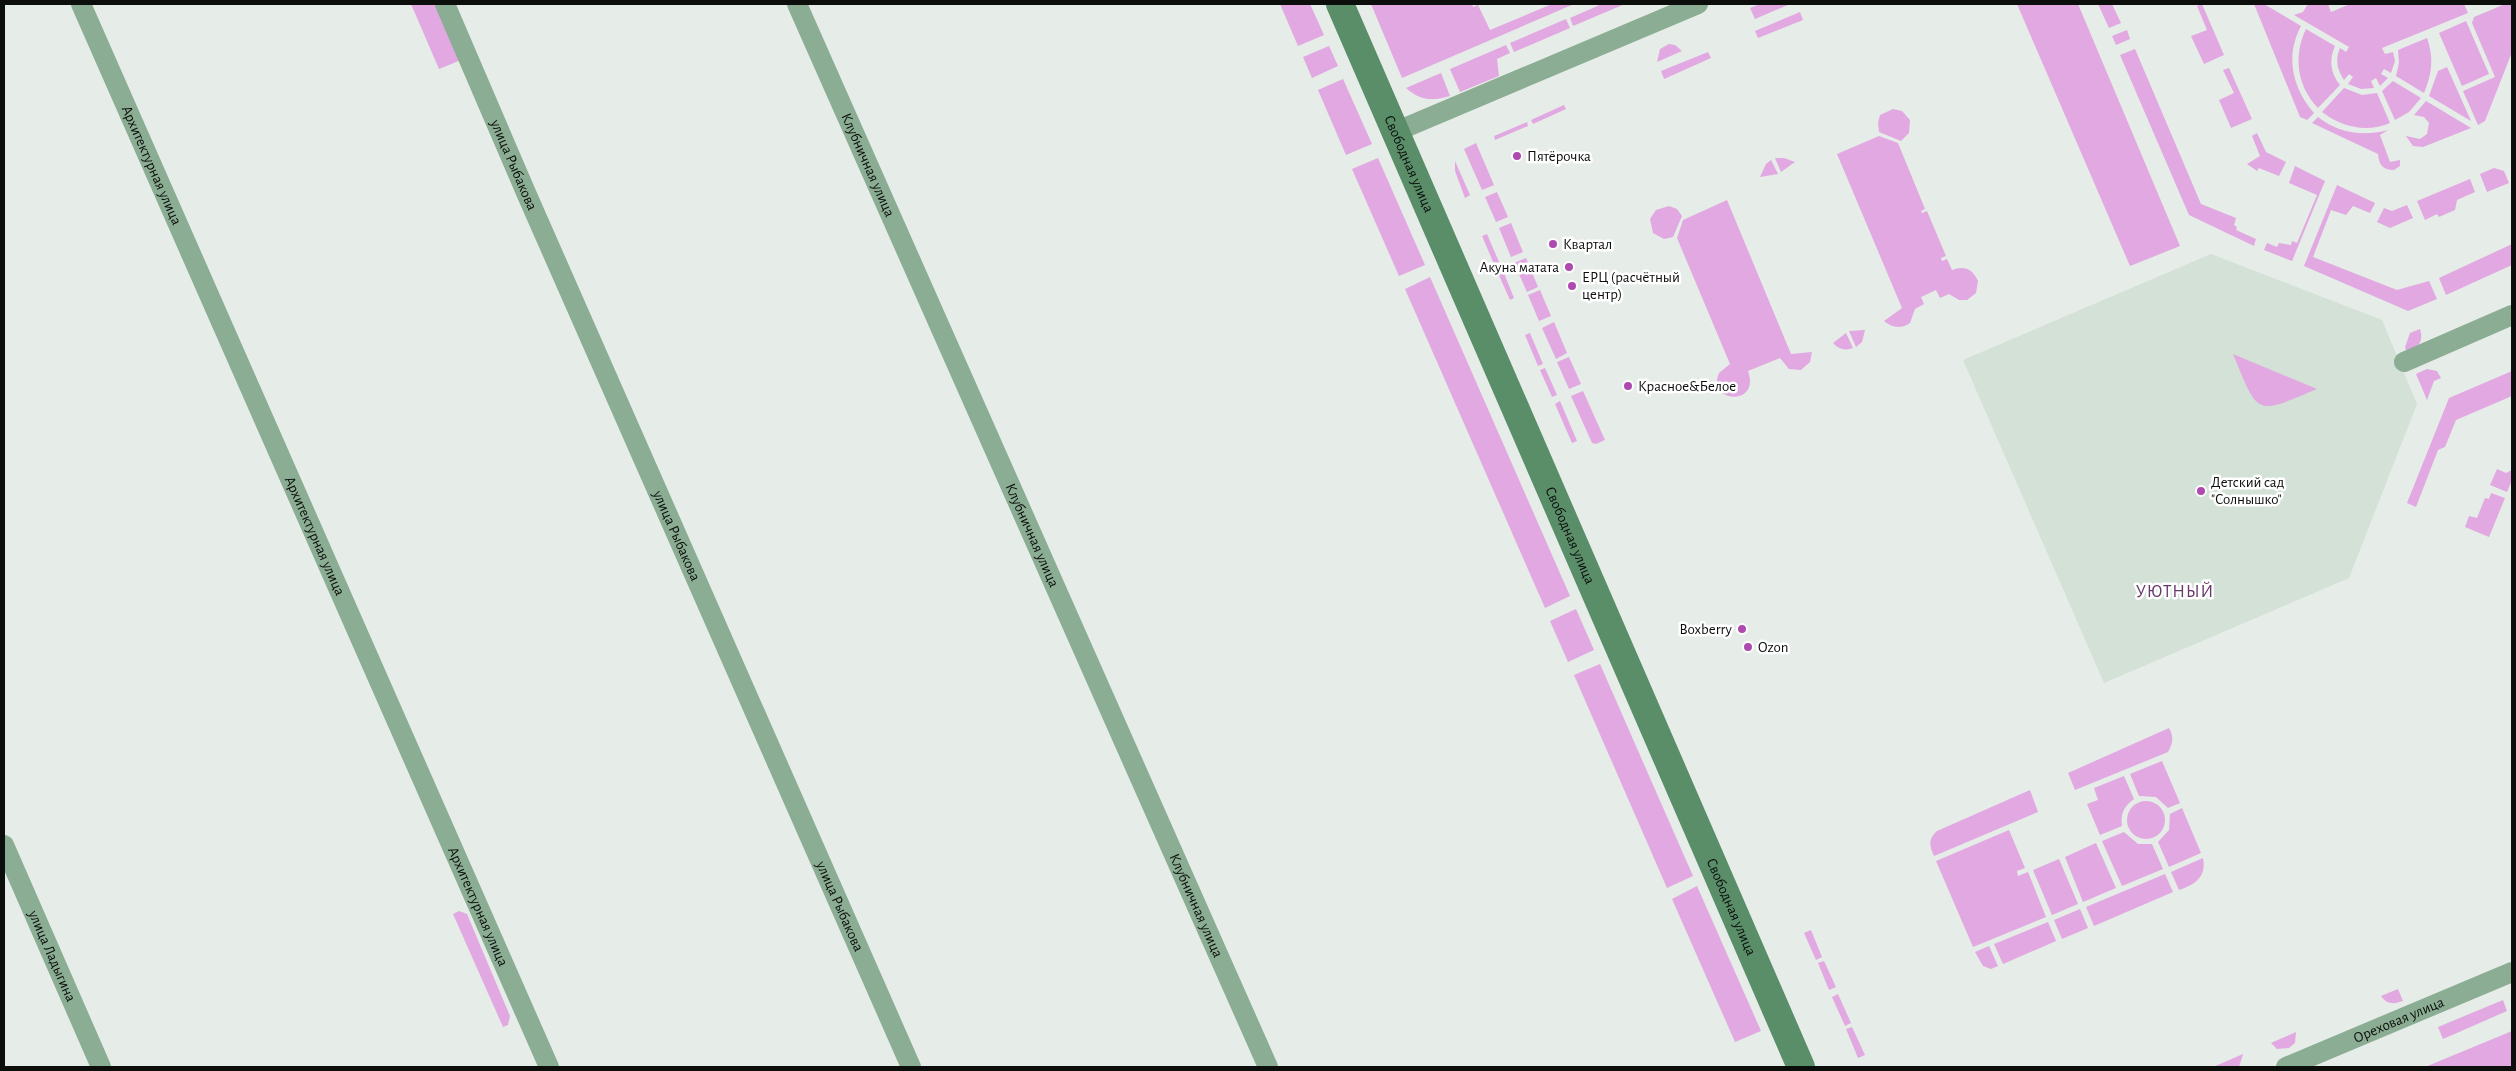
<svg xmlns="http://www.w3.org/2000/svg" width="2516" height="1071" font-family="'Alegreya Sans',sans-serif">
<rect width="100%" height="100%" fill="#e6ece7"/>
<path fill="#d4e1d7" d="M2211,254L2382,320L2417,404L2349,578L2104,683L1963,360Z"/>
<g fill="#e2a8e2">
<path d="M411,4H437L461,60L439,69Z"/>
<path d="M1280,4H1310L1324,35L1298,46Z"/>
<path d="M1371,4H1472L1473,7L1478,5L1490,30L1552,4H1574L1402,78Z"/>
<path d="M1602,4H1625L1573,26L1570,18Z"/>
<path d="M1760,4H1790L1755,19L1750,8Z"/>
<path d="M2017,4H2078L2180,246L2130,266Z"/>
<path d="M2098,4H2112L2121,23L2109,28Z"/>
<path d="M2202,4L2224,55L2204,64L2191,36L2207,30L2197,6Z"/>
<path d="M2254,4H2264L2301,26C2285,56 2292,88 2314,113L2307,120L2300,117Z"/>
<path d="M2308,4H2328L2331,12L2350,4H2464L2468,13L2382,48L2385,54L2393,52L2395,61L2391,73L2384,69L2381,74L2388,78L2380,86L2376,78L2371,81L2374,88L2361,89L2348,84L2353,77L2349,74L2344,80C2337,69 2335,60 2340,48L2346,52L2349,47L2294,15L2303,12Z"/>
<path d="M2505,4H2512V52L2485,121L2478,125L2463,91L2495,77L2472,23L2474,17Z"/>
<path d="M1800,12L1803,20L1758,38L1755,31Z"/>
<path d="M1566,19L1570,28L1514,52L1510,43Z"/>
<path d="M2466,21L2489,74L2462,86L2439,33Z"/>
<path d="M2306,29L2335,46C2329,59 2330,73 2340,85L2318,108C2297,86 2293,56 2306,29Z"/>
<path d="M2127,30L2130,39L2116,45L2112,36Z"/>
<path d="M2427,38C2434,58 2432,74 2424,93L2396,76L2399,63L2398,50Z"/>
<path d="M1669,44L1675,45L1682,51L1657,62L1660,49Z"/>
<path d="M1506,45L1510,53L1497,59L1499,76L1460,92L1450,69Z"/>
<path d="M1329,46L1338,66L1312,78L1303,57Z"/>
<path d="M2135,49L2201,204L2236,218L2234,225L2237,227L2236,230L2256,239L2254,246L2189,215L2120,55Z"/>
<path d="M1708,52L1711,58L1664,79L1661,71Z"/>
<path d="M2447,67L2471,121L2429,96L2438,71Z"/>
<path d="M2229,68L2252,119L2231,128L2219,100L2234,93L2223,70Z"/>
<path d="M1441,73L1450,96C1433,101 1420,101 1406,88Z"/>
<path d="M1343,79L1372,144L1346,155L1318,90Z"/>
<path d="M2393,81L2421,98L2409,112L2395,120L2382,91Z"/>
<path d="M2344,88L2362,95L2377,93L2390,123C2366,133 2342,127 2322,112Z"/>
<path d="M2426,101L2471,128L2423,147L2413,146L2406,136L2420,139L2427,134L2429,123L2424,117L2414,115Z"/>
<path d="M1564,105L1566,109L1533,124L1531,120Z"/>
<path d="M1893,109L1902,111L1910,120L1909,133L1901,141L1879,132L1878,123L1880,115Z"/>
<path d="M2318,117C2338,133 2363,137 2388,130L2380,135L2390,162L2400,160V166L2394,170C2382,170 2379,164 2378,154L2312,123Z"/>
<path d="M1527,122L1528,126L1495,140L1494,136Z"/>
<path d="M2257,133L2266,152L2286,162L2279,176L2259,168L2257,171L2247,164L2260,156L2252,136Z"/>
<path d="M1879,136L1898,143L1925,209L1921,211L1922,213L1927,211L1946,256L1941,258L1942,261L1947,259L1952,270C1964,265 1973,269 1978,281L1976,293L1967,300H1959L1949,294L1940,298L1936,290L1921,297L1924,304L1915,309L1910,323C1902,329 1892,328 1884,321L1902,308L1837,154Z"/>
<path d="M1476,143L1494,185L1482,190L1464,149Z"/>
<path d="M1378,158L1425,265L1399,276L1352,169Z"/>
<path d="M1775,158H1784L1795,162L1781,172Z"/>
<path d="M1771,160L1778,174L1760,177L1766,164Z"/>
<path d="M1455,161L1470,195L1465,198L1455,171Z"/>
<path d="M2295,166L2325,181L2292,261L2264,250L2267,243L2277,247L2279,243L2291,245L2292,241L2297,243L2317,195L2289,183Z"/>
<path d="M2494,168L2504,171L2509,183L2487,192L2480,174Z"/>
<path d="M2470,179L2475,192L2457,200L2455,210L2439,217L2437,214L2425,220L2417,201Z"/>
<path d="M2337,185L2375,203L2370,213L2353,206L2346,215L2331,210L2313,257L2397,290L2429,281L2437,299L2408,311L2304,266Z"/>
<path d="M1497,192L1508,217L1496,222L1485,197Z"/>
<path d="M1727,200L1791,354L1812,352L1810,362L1801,370L1789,369L1780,358L1748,371C1761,407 1706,403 1719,373L1730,364L1677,238L1683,220Z"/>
<path d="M2407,205L2413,218L2390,228L2377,222L2384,208L2392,211Z"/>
<path d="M1669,206L1677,209L1682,216L1673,237L1664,239L1653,233L1650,219L1656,210Z"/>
<path d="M1511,223L1523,252L1511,257L1499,228Z"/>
<path d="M1487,234L1499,262L1494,264L1482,236Z"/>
<path d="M2512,244V265L2446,295L2439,278Z"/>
<path d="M1526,258L1538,287L1527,292L1514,263Z"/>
<path d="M1502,268L1514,298L1510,300L1497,271Z"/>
<path d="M1430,277L1570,596L1545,608L1405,289Z"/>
<path d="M1540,290L1551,316L1539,321L1528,295Z"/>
<path d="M1554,322L1567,353L1556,359L1542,328Z"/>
<path d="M2420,329C2424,343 2418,346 2407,354L2405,347L2410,333Z"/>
<path d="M1865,330L1862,342L1856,347L1849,331Z"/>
<path d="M1530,333L1543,364L1538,366L1525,335Z"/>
<path d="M1846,333L1853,348C1845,351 1838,349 1833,343Z"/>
<path d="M2233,354L2317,389C2255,415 2259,417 2233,354Z"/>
<path d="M1569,357L1581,384L1569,389L1557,362Z"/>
<path d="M1545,368L1557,395L1552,397L1540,370Z"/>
<path d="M2427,369L2437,371L2441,378L2434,381L2427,400L2416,374Z"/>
<path d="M2512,371V396L2456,420L2445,447L2438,450L2416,507L2407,503L2449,398Z"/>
<path d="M1583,391L1605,440L1596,444L1592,443L1571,396Z"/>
<path d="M1560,401L1577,441L1572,443L1555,404Z"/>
<path d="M2497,469L2506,473L2512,470V480L2507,492L2490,485Z"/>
<path d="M2491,493L2505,498L2489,537L2465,527L2469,516L2477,518L2485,498L2489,499Z"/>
<path d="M1576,609L1594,650L1568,662L1550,621Z"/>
<path d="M1600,664L1693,876L1667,888L1574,675Z"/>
<path d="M2169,728C2174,737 2173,743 2168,752L2075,790L2068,773Z"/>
<path d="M2162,761L2180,803L2168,808L2156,797L2139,796L2130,774Z"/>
<path d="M2124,776L2134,799C2124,806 2120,814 2122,826L2100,835L2087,804L2098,800L2094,788Z"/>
<path d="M2030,790L2038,812L1934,856C1929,845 1928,839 1937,831Z"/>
<circle cx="2146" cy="820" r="19"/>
<path d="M2182,808L2201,853L2169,867L2158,842L2169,830L2170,814Z"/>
<path d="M2009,830L2025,868L2017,871L2018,876L2028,872L2046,917L1973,947L1936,861Z"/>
<path d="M2124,832L2138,844H2152L2163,869L2122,886L2102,841Z"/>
<path d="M2096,843L2116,888L2083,902L2065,857Z"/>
<path d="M2203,858C2207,877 2194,885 2179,890L2171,872Z"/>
<path d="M2059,859L2078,904L2052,915L2033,870Z"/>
<path d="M2165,874L2173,892L2094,926L2086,907Z"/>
<path d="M1697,886L1761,1031L1735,1042L1672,899Z"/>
<path d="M2080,909L2088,928L2062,939L2054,920Z"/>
<path d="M459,911L467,914L510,1016L508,1025L503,1027L453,914Z"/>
<path d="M2048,922L2056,941L2003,964L1994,944Z"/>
<path d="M1811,930L1822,957L1816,960L1804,933Z"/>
<path d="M1989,946L1998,966L1991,969L1983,966L1975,952Z"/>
<path d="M1824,961L1836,987L1829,990L1818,963Z"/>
<path d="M2398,989L2403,1001C2394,1004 2387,1005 2381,996Z"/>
<path d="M1838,994L1851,1023L1845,1026L1832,997Z"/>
<path d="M2503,1000L2507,1011L2443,1039L2438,1027Z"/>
<path d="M1852,1027L1865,1055L1858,1058L1846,1029Z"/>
<path d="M2512,1031V1067H2425Z"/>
<path d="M2296,1032L2295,1043L2289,1048L2277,1049L2271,1043Z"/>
<path d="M2243,1054L2239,1067H2213Z"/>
</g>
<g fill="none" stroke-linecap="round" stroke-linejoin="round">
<g stroke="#8aad93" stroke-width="20">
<path id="s1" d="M81,4L549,1067"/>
<path id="s2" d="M445,4L527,195L911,1067"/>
<path id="s3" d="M797,4L1268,1067"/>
<path d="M1395,132L1698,4"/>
<path d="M2404,362L2512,315"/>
<path id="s4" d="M4,845L101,1067"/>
<path id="s5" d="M2286,1067L2512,972"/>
</g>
<path stroke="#598e69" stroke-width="28" id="s6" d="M1340,4L1801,1067"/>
</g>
<g fill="#ad49af" stroke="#fff" stroke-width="2">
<circle cx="1517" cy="156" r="5"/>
<circle cx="1553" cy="244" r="5"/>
<circle cx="1569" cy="267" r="5"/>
<circle cx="1572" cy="286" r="5"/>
<circle cx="1628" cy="386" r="5"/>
<circle cx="2201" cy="491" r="5"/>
<circle cx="1742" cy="629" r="5"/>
<circle cx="1748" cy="647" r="5"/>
</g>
<g text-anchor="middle" stroke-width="5" stroke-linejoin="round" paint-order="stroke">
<g font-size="15" fill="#0c0e0c" stroke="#fff" text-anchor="start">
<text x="1527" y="161">Пятёрочка</text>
<text x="1563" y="249">Квартал</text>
<text x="1559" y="272" text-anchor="end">Акуна матата</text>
<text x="1582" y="282">ЕРЦ (расчётный<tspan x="1582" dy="17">центр)</tspan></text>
<text x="1638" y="391">Красное&amp;Белое</text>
<text x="2211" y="487">Детский сад<tspan x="2211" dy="17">"Солнышко"</tspan></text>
<text x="1732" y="634" text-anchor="end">Boxberry</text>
<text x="1758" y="652">Ozon</text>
</g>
<g font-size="15" fill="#0c0e0c" stroke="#fff">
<text dy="5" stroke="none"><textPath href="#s6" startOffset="174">Свободная улица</textPath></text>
<text dy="5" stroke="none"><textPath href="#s1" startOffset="176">Архитектурная улица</textPath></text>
<text dy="5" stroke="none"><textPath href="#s2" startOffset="175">улица Рыбакова</textPath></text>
<text dy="5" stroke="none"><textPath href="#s3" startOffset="176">Клубничная улица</textPath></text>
<text dy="5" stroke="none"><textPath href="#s1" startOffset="581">Архитектурная улица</textPath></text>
<text dy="5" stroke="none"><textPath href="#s3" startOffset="581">Клубничная улица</textPath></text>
<text dy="5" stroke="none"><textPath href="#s6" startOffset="579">Свободная улица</textPath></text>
<text dy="5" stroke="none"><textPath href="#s2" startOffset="580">улица Рыбакова</textPath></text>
<text dy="5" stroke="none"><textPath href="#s1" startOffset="986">Архитектурная улица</textPath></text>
<text dy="5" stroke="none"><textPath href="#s3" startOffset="986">Клубничная улица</textPath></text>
<text dy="5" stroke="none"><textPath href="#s2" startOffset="985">улица Рыбакова</textPath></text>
<text dy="5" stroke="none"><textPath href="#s6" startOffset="984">Свободная улица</textPath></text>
<text dy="5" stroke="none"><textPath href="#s4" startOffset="121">улица Ладыгина</textPath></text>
<text dy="5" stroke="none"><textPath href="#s5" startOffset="122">Ореховая улица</textPath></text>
</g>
<g font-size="18" letter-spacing="1" fill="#69386a" stroke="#fff">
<text x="2175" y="597">УЮТНЫЙ</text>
</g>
</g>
<rect width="2516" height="1071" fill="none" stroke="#0c0e0c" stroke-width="10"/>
</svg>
